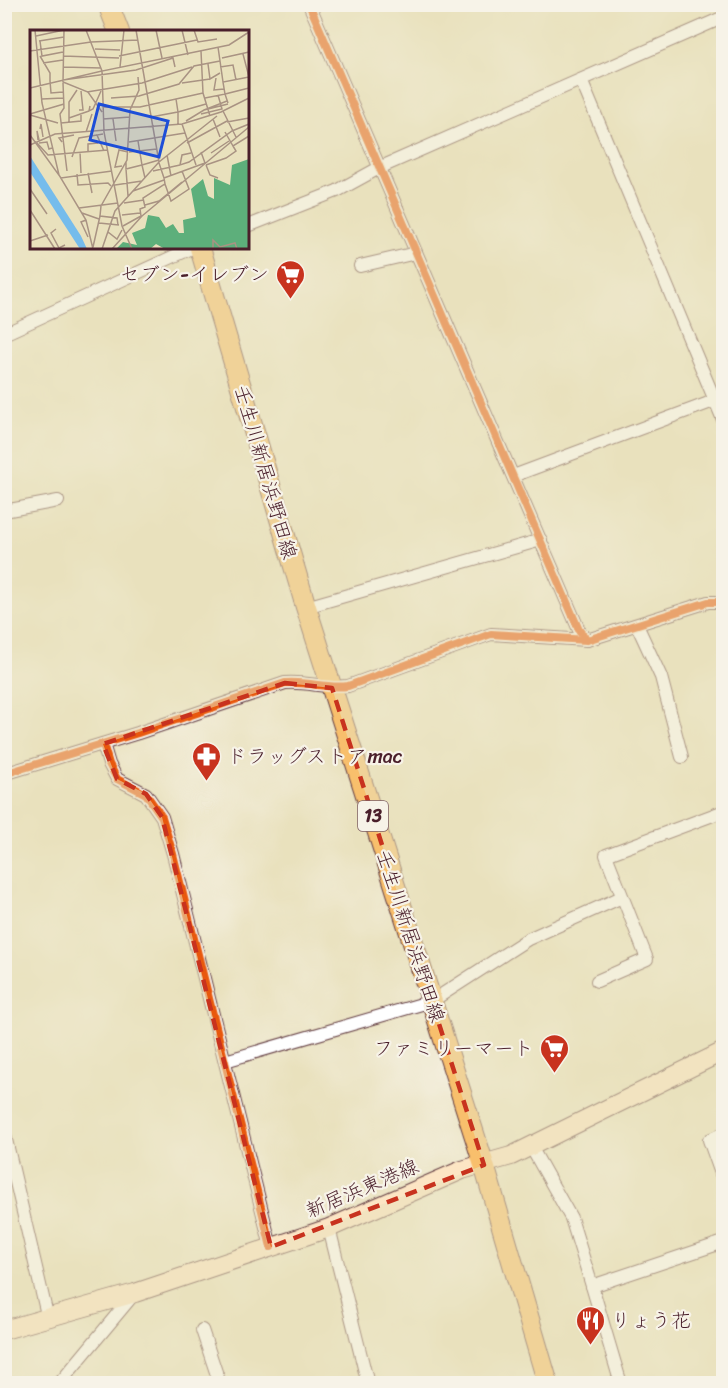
<svg xmlns="http://www.w3.org/2000/svg" width="728" height="1388" font-family="Sriracha,'Klee One',sans-serif">
<rect width="100%" height="100%" fill="#f7f3e8"/>
<filter id="ink" filterUnits="userSpaceOnUse"><feTurbulence type="fractalNoise" baseFrequency=".0167" numOctaves="2"/><feDisplacementMap in="SourceGraphic" scale="12" xChannelSelector="R" yChannelSelector="G"/><feConvolveMatrix kernelMatrix="1 2 1 2 8 2 1 2 1" color-interpolation-filters="sRGB"/></filter>
<filter id="wash" filterUnits="userSpaceOnUse"><feTurbulence type="fractalNoise" baseFrequency=".008" numOctaves="4" result="noise"/><feDisplacementMap in="SourceGraphic" scale="24" xChannelSelector="R" yChannelSelector="G"/><feGaussianBlur stdDeviation="1.35" result="paint"/><feColorMatrix in="noise" values="0 0 0 0 0 0 0 0 0 0 0 0 0 0 0 0 0 1.4 0 .05"/><feComposite in="paint" operator="in"/></filter>
<g filter="url(#wash)">
<rect width="100%" height="100%" fill="#e9e1bd"/>
</g>
<g filter="url(#ink)">
<g fill="none" stroke-linecap="round" stroke-linejoin="round">
<defs>
<g id="street">
<path d="M309,4L579,630L587,640"/>
<path d="M581,80L724,422"/>
<path d="M248,226L337,191L379,168L724,17"/>
<path d="M360,266L416,253"/>
<path d="M4,334L192,248"/>
<path d="M513,476L722,398"/>
<path d="M4,511L58,501"/>
<path d="M306,607L541,540"/>
<path d="M637,625L661,677L682,757"/>
<path d="M103,744L109,764L117,779L146,794L162,817L173,854L271,1247"/>
<path d="M4,774L138,733L285,683C307,681 327,689 348,686L491,634L587,640L708,602H724"/>
<path d="M597,981L647,959L606,855L724,811"/>
<path d="M225,1061L432,1001L528,939L622,897"/>
<path d="M4,1131L48,1319"/>
<path d="M724,1133L709,1140L724,1182"/>
<path d="M530,1145L571,1218L592,1286L724,1242"/>
<path d="M329,1228L368,1384"/>
<path d="M592,1286L621,1384"/>
<path d="M202,1330L220,1384"/>
<path d="M59,1384L134,1294"/>
</g>
<path id="secondary" d="M4,1330L135,1293L329,1228L462,1170L511,1156L724,1051"/>
<g id="primary">
<path d="M108,4L119,32"/>
<path d="M200,248L306,607L484,1165L548,1384"/>
</g>
</defs>
<use href="#street" stroke="#623c41" stroke-width="14"/>
<use href="#secondary" stroke="#623c41" stroke-width="20"/>
<use href="#primary" stroke="#623c41" stroke-width="22"/>
<use href="#street" stroke="#fff" stroke-width="12"/>
<use href="#secondary" stroke="#fce5c4" stroke-width="18"/>
<use href="#primary" stroke="#f8bf6c" stroke-width="20"/>
<defs>
<g id="cycleway">
<path d="M309,4L579,630L587,640"/>
<path d="M103,744L109,764L117,779L146,794L162,817L173,854L271,1247"/>
<path d="M4,774L138,733L285,683C307,681 327,689 348,686L491,634L587,640L708,602H724"/>
</g>
</defs>
<use href="#cycleway" stroke="#f7f3e8" stroke-width="11"/>
<use href="#cycleway" stroke="#e8590c" stroke-width="8"/>
</g>
</g>
<path d="M0 0H728V1388H0ZM285,683L332,688L484,1165L271,1247L162,817L146,794L117,779L103,744Z" fill="#e9e1bd" fill-opacity=".55" fill-rule="evenodd"/>
<path fill="none" stroke="#c8321e" stroke-width="4.5" stroke-dasharray="12 8" stroke-linejoin="round" d="M285,683L332,688L484,1165L271,1247L162,817L146,794L117,779L103,744Z"/>
<defs>
<symbol id="supermarket-pin" viewBox="-11 -11 22 30"><path d="M0 17L-7.5 6A9.5 9.5 0 1 1 7.5 6Z" fill="#c8321e" stroke="#f7f3e8"/><path d="M-6-5.5h2.5l.6 2H6L4.5 2H-2.5L-4.4-4H-6ZM-1.5 3.2a1.3 1.3 0 1 0 .1 0ZM3 3.2a1.3 1.3 0 1 0 .1 0Z" fill="#fff"/></symbol>
<symbol id="pharmacy-pin" viewBox="-11 -11 22 30"><path d="M0 17L-7.5 6A9.5 9.5 0 1 1 7.5 6Z" fill="#c8321e" stroke="#f7f3e8"/><path d="M-2-6h4v4h4v4h-4v4h-4v-4h-4v-4h4Z" fill="#fff"/></symbol>
<symbol id="restaurant-pin" viewBox="-11 -11 22 30"><path d="M0 17L-7.5 6A9.5 9.5 0 1 1 7.5 6Z" fill="#c8321e" stroke="#f7f3e8"/><path d="M-5-6h1v4h1v-4h1v4h1v-4h1v5L-1.5 .5V6h-2V.5L-5-1ZM5-6V6H3V1.5H1.5Q1.5-4 5-6Z" fill="#fff"/></symbol>
</defs>
<g fill-rule="evenodd">
<use href="#supermarket-pin" x="274" y="258" width="33" height="45"/>
<use href="#pharmacy-pin" x="190" y="740" width="33" height="45"/>
<use href="#supermarket-pin" x="538" y="1032" width="33" height="45"/>
<use href="#restaurant-pin" x="574" y="1304" width="33" height="45"/>
</g>
<g text-anchor="middle" stroke-width="4.5" stroke-linejoin="round" paint-order="stroke">
<rect fill="#f7f3e8" stroke="#7e5f64" stroke-width="1.5" x="358" y="801" width="30" height="30" rx="4.5"/>
<g font-size="18" font-weight="bold" fill="#4a1f2b">
<text x="373" y="822">13</text>
</g>
<g font-size="20" fill="#4a1f2b" stroke="#f7f3e8" text-anchor="end">
<text x="269" y="281">セブン-イレブン</text>
<text x="227" y="763" text-anchor="start">ドラッグストアmac</text>
<text x="534" y="1055">ファミリーマート</text>
<text x="611" y="1327" text-anchor="start">りょう花</text>
</g>
<g font-size="20" fill="#4a1f2b" stroke="#f7f3e8">
<text transform="translate(266 472) rotate(74)" y="7">壬生川新居浜野田線</text>
<text transform="translate(411 936) rotate(72)" y="7">壬生川新居浜野田線</text>
<text transform="translate(362 1188) rotate(-23)" y="7">新居浜東港線</text>
</g>
</g>
<g transform="translate(30 30)">
<rect width="219" height="219" fill="#e9e1bd"/>
<path d="M219,129V219H135L126,214L120,219H86L93,212L107,215L102,203L115,198L118,185L129,187L136,198L143,194L149,203H154L153,190L166,187L161,159L173,149L178,166L184,169V148L200,155L202,135Z" fill="#5daf7b"/>
<path d="M0,126L51,206L57,219H50L0,142Z" fill="#75bcec"/>
<path fill="none" stroke="#a99383" stroke-width="1.5" d="M5,0L12,73L29,145L56,190L63,219M34,0L33,52L58,62L72,82M106,0L129,132M126,0L132,28M152,0L158,25M164,0L168,12L187,9M6,6L34,0M9,11L34,7M10,11L12,26L33,22M188,17L193,52M65,19L90,20M0,21L61,12L108,10M171,21L173,63L180,86M213,24L219,47M10,26L20,43V51M33,26L89,28M89,26L167,10M192,28L219,22M13,33L33,30M178,34L180,49L190,43M34,37L71,38M90,37L94,0M190,37L203,35L206,50M219,47L193,52L195,64L219,58M186,48L184,60L194,59M33,50L106,40L143,28L145,37M20,51L21,63L33,62M33,53L34,78L30,84L37,141M152,53L180,49M0,58L72,41L56,0M57,62L112,53L162,37M81,68L109,66L149,54L164,36L190,31M175,68L195,64L198,73M12,69L33,68M146,69L148,82L176,74M60,76L59,81L63,79L71,61M74,77H110L173,63M49,80H53L51,61M174,80L197,71M193,81L206,107M0,84L34,74M171,84L192,79L188,65M0,85L28,93M121,87L148,82V94M39,88L59,81M73,89L100,87M83,89L86,111M183,89L190,107M156,91L174,80L198,74M39,92V72L47,60M197,92L219,88M31,93L51,91V85M152,94L166,135M10,99L11,94L13,107M56,102L62,84M195,102L203,116L219,106M73,104L67,105L74,121M0,105L31,148L82,141M8,110L7,101L9,110M108,111L112,135L129,130M32,112L29,108L44,105M99,112L155,103M7,113L18,125L78,120M9,113L17,112L19,119L22,118M157,113L197,91M0,115L25,104L152,94L191,82L219,68M50,122L51,143M58,122V114L68,113M99,122L127,119M161,123L152,125L150,135L159,132L202,101L219,94M181,123L199,111M137,125L141,146M42,127L49,108L67,105M96,132V139L112,135L115,148M129,133L134,148L175,133L171,122M176,135L196,128L206,121L203,116M176,135L180,145L188,148M92,136L85,137L89,120L98,122M96,139L98,166M123,141L150,135M58,143L62,163M47,144L48,155L78,153L81,156M135,154L141,171L159,159L152,141M85,155L112,151M0,159L17,184M103,161L134,150M94,173L114,170M115,175L129,171L152,152M49,178L88,173M0,180L25,219M52,183L69,189M92,185L110,183M56,190L51,192L58,207M69,193L89,195M88,195L87,188L70,186L71,176L97,130L100,80L109,60L108,47M93,196L111,186L110,179L115,177L113,168L135,154L134,148M26,199L21,203L29,218L35,215M78,202L87,209L92,200M0,211L18,205M63,217L70,186M72,219L85,181L129,132L187,86M82,219L112,186L219,97M102,219L92,196L74,102L72,41L199,15L219,2M183,219V210L190,217L205,213L207,219"/>
<path fill="#1d4ed8" fill-opacity="0.15" stroke="#1d4ed8" stroke-width="3" d="M69,74L138,91L129,127L60,110Z"/>
<rect width="219" height="219" fill="none" stroke="#4a1f2b" stroke-width="3"/>
</g>
<rect width="728" height="1388" fill="none" stroke="#f7f3e8" stroke-width="24"/>
</svg>
